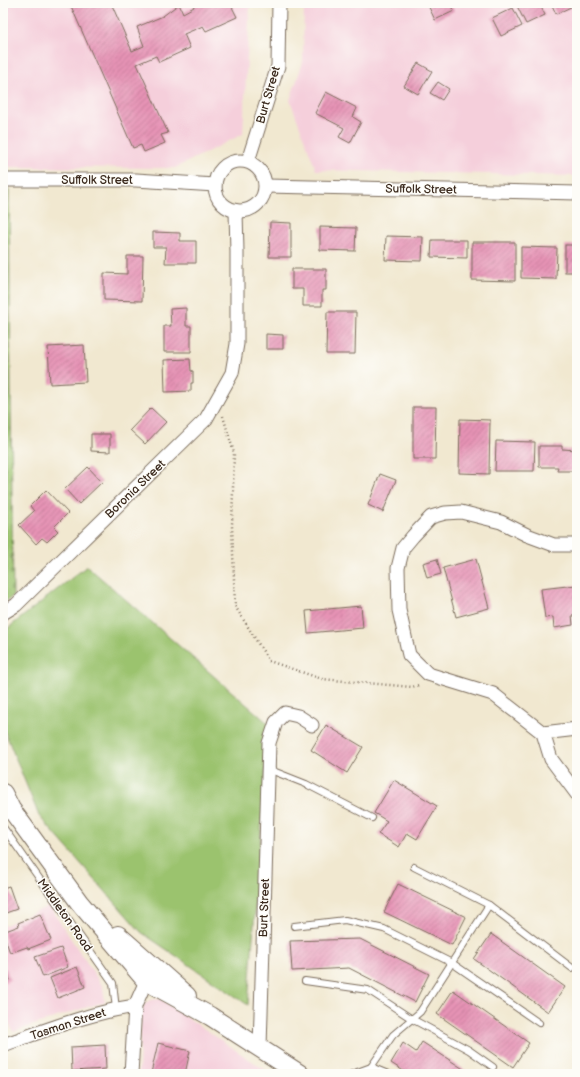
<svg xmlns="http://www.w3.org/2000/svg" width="580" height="1077" font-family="'Balsamiq Sans',sans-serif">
<defs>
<pattern id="cemetery-stones" width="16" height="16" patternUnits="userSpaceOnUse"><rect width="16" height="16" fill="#9bc36e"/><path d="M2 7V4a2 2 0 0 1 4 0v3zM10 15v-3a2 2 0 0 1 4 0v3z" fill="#809f5a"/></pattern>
<pattern id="building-hatch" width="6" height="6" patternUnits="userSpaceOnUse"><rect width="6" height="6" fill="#e693b5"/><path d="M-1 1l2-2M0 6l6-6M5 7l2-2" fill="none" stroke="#bc7893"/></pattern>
</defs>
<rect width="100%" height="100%" fill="#fdfcf7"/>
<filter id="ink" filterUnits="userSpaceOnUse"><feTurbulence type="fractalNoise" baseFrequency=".025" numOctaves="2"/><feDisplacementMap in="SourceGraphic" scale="8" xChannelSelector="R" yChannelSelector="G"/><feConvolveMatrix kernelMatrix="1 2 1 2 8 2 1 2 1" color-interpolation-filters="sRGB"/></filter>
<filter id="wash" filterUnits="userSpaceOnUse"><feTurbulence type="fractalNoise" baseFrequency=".012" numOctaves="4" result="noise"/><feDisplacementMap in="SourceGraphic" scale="16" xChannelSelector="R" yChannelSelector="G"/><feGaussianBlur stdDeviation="0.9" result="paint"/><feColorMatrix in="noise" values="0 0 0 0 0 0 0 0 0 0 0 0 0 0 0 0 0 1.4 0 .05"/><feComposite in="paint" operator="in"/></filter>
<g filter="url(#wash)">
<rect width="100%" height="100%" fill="#f1e8d0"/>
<g fill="#f5cfdb">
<path d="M3,3H250L243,134L175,168L3,167Z"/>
<path d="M304,3H577V176L316,170L290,100L303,62Z"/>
<path d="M49,906L103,987L105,1002L81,1009L13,1032L3,1007V926Z"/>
<path d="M160,999L271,1074H139L141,1014L144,1005L150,1000Z"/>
</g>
<path fill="url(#cemetery-stones)" stroke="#6b7646" d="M3,190H9L13,596L3,604Z"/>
<path fill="#9bc36e" stroke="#6b7646" d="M87,566L269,724L248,1005L141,932L39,816L3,727V632Z"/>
<g id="blocks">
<g fill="url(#building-hatch)">
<path d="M79,3H111L132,51L144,46L137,27L163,16L179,4L183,13L194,7L193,3H230L237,17L206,31L203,26L184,34L190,48L159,62L156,56L137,64L168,133L161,135L165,143L144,152L141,145L133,148L71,6Z"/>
<path d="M427,3H451L454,11L435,20Z"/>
<path d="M518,3H539L545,15L526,24L516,4Z"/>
<path d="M551,3H577V4L556,14Z"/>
<path d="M513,8L522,26L501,36L492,18Z"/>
<path d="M418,63L432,71L418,94L404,86Z"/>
<path d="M438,82L449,89L442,100L430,93Z"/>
<path d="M326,92L357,108L353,117L361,122L350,143L339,137L344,128L315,113Z"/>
<path d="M270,222L291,223V257H269Z"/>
<path d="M320,227L356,228L355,251L320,250Z"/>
<path d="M153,232L180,233V241H196V263H165L166,247H153Z"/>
<path d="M386,236L423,237L422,261L385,260Z"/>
<path d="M432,240H467V258L431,257Z"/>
<path d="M472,242H515V281L472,280Z"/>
<rect x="565" y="245" width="12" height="27"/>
<path d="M521,247L557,248L556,279L521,278Z"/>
<path d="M127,256H143L142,301L104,300V273L127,274Z"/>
<path d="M292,269H326V290H322V306H303V289H292Z"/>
<path d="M186,308V326H191V352H164V326H171L170,309Z"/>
<path d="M327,312H356L355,354H326Z"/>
<path d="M266,334L283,335V349H266Z"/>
<path d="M84,345L86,382L50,384L48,347Z"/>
<path d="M190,359L191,371H193V383H191V391L165,392L164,360Z"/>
<path d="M413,407H436L435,459H413Z"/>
<path d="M151,408L166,422L145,444L130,430Z"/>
<path d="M460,419L490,420L489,474L459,473Z"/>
<path d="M91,434H110V452L91,451Z"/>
<path d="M496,441L535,442L534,471H495Z"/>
<path d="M539,446H562V449L577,450V471H557L558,467H539Z"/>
<path d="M88,467L102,482L79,504L65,489Z"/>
<path d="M380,474L396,480L383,512L368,505Z"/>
<path d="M46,490L68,513L54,527L58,531L47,542L42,538L36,544L19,525L34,511L30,506Z"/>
<path d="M437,559L441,574L427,578L423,563Z"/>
<path d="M476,559L489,608L456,617L443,568Z"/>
<path d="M576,585L577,614L572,615L573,625L554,628L553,617L545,618L541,589Z"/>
<path d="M361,606L363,628L308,633L306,611Z"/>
<path d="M326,725L363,747L347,773L311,750Z"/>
<path d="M394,780L437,806L417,839L407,833L399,847L378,834L387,821L374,813Z"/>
<path d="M398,884L466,917L452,945L384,912Z"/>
<path d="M9,886L17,909L3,914V888Z"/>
<path d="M40,914L51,940L28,949L27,947L10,953L3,932L19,926L18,923Z"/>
<path d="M491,934L565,987L548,1012L474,959Z"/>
<path d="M360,939L429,974L415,1002L349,968L292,971L290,941Z"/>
<path d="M61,948L68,967L43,977L35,957Z"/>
<path d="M77,967L85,987L58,998L50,978Z"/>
<path d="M6,968L10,980L3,983V969Z"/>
<path d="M453,990L529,1043L513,1067L437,1014Z"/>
<path d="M422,1042L471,1074H408L391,1063L403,1043L416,1052Z"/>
<path d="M158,1043L190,1051L185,1074H155L151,1073Z"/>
<path d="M105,1045L106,1069L72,1071L71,1047Z"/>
</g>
</g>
</g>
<g filter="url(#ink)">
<use href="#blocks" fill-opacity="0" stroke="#7b6c5c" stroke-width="1"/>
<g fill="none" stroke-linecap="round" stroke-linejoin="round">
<defs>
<g id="lane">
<path d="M268,769L306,784L372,818"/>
<path d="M3,827L113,983L116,1009"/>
<path d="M489,905L572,968"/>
<path d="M294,926L345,920L384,929L452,963L539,1023"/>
<path d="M305,981L368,990L412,1019L469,1050L493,1067"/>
<path d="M371,1067L393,1035L420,1012L489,905L414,867"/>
<path d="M352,1074L371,1067L388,1074"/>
</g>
<g id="street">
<circle cx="240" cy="186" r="25"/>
<path d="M248,161L278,66L279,3"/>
<path d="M3,180H136L215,185"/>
<path d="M266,186L577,193"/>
<path d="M577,545H554L527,535L501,522L461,512L445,513L431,517L413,536L403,548L398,568L399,610L409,655L428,674L493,694L543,733L551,759L577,794"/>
<path d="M3,613L16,605L206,419L232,373L237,344V252L236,211"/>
<path d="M543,733L577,729"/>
<path d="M3,1045C46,1030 89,1013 135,1006"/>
<path d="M260,1047L269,743L276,722L285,713L298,716L312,725"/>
<path d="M131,1074L135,1006L146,981"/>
</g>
<g id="secondary">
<path d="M3,793L11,809L79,902L146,981L210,1016L300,1074"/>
<path d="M118,935L187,996"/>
</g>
</defs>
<use href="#lane" stroke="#7b6c5c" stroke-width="8"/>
<use href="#street" stroke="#7b6c5c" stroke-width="15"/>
<use href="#secondary" stroke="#7b6c5c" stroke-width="20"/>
<path stroke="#7b6c5c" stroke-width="2.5" stroke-dasharray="1 3" stroke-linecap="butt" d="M223,416L234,453L232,526L235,606L269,661L322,679L412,687L419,685"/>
<use href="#lane" stroke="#fff" stroke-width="6"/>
<use href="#street" stroke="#fff" stroke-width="13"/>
<use href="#secondary" stroke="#fff" stroke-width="18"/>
</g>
</g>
<g text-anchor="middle" stroke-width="3" stroke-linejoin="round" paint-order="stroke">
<g font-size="12" fill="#3b2a1e" stroke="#fdfcf7">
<text transform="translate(268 95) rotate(-74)" y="4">Burt Street</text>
<text x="97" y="184">Suffolk Street</text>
<text transform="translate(421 189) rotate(1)" y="4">Suffolk Street</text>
<text transform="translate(135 489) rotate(-44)" y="4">Boronia Street</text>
<text transform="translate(264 908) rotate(-88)" y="4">Burt Street</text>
<text transform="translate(65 915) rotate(55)" y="4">Middleton Road</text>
<text transform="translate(68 1024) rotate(-18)" y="4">Tasman Street</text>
</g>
</g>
<rect width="580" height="1077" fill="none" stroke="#fdfcf7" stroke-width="16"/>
</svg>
